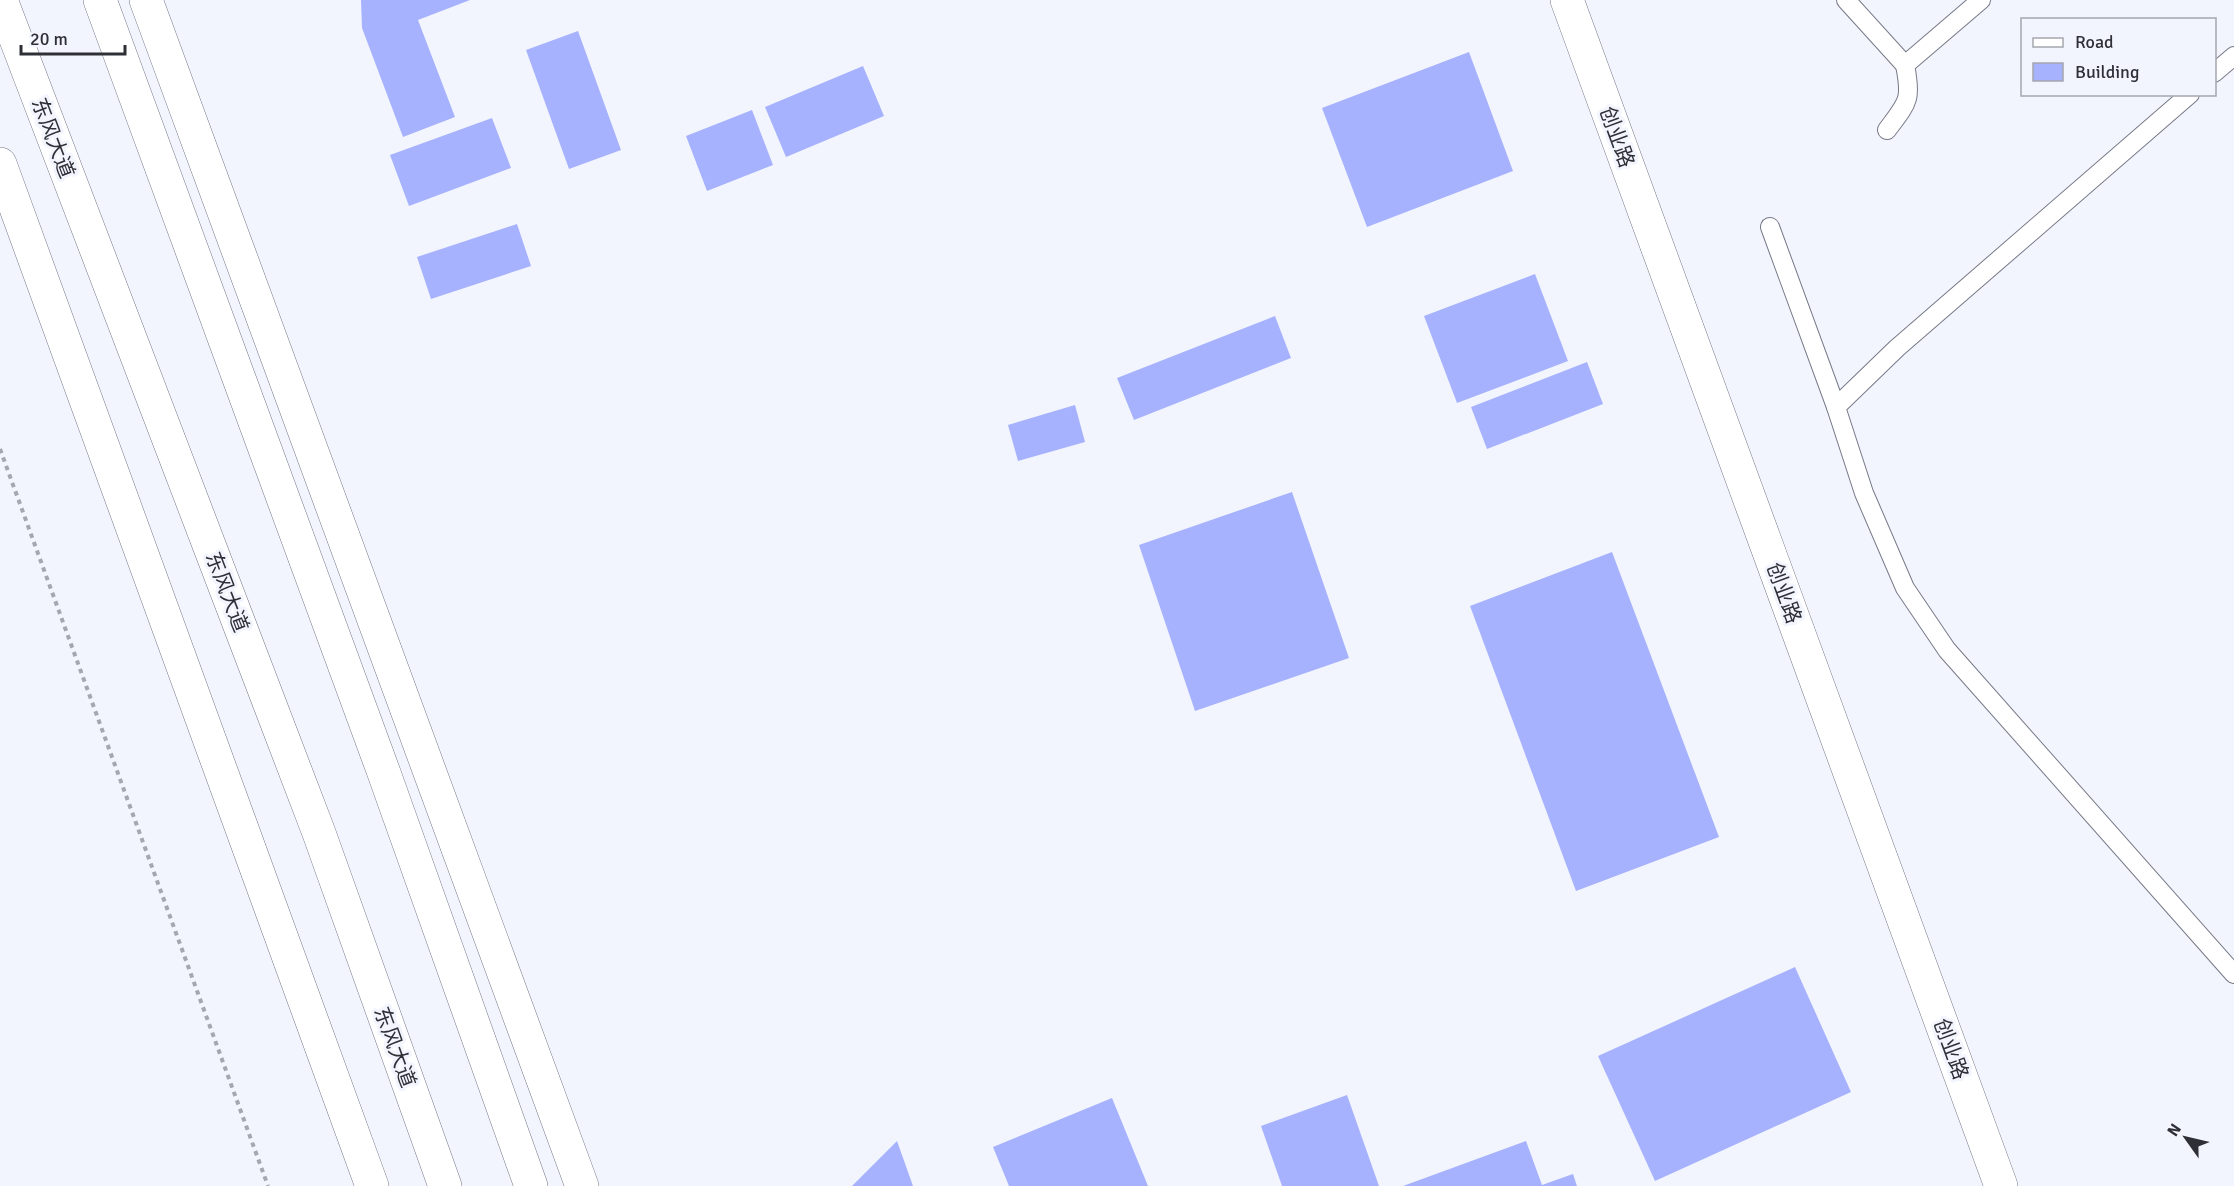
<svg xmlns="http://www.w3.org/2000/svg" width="2234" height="1186" font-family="Signika,'Noto Sans SC',sans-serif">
<rect width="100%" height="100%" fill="#f3f5fe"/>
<g fill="#a6b2fe">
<path d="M361,0H470L418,20L455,117L403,137L362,28Z"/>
<path d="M578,31L621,150L569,169L526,50Z"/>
<path d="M1469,52L1513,171L1367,227L1322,108Z"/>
<path d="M863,66L884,116L786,157L765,107Z"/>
<path d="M752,110L773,165L707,191L686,136Z"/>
<path d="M492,118L511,168L409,206L390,155Z"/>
<path d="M517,224L531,266L431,299L417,257Z"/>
<path d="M1535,274L1568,361L1457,403L1424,316Z"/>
<path d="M1275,316L1291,358L1134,420L1117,378Z"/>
<path d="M1587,362L1603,404L1487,449L1471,407Z"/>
<path d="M1075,405L1085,442L1018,461L1008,425Z"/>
<path d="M1292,492L1349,658L1195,711L1139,545Z"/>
<path d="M1612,552L1719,837L1576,891L1470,606Z"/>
<path d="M1795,967L1851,1092L1655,1181L1598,1056Z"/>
<path d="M1347,1095L1379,1186H1282L1261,1126Z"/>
<path d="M1112,1098L1148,1186H1009L993,1147Z"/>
<path d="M897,1141L913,1186H852Z"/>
<path d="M1526,1141L1542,1185L1573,1174L1577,1186H1403Z"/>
</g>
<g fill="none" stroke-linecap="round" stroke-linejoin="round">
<defs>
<g id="service">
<path d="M1846,0L1905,65"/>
<path d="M2214,73L2234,56"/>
<path d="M2190,94L1897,348L1836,407L1864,493L1905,588L1947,650L2234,974"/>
<path d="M1887,130C1908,102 1912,100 1905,65L1981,0"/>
<path d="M1770,227L1836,407"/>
</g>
<path id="secondary" d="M1567,0L2001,1186"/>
<g id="primary">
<path d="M146,0L582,1186"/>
<path d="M0,164L372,1186"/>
</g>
<g id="trunk">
<path d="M1,0L319,833L445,1186"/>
<path d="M100,0L384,773L531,1186"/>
</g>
</defs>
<use href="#service" stroke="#767987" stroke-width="20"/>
<use href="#secondary" stroke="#767987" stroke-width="34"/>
<use href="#primary" stroke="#767987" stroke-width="34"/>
<use href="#trunk" stroke="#767987" stroke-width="34"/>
<path stroke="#a5a7af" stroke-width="4" stroke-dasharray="4.5 4.5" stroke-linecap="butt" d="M0,449L268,1186"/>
<use href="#service" stroke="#fff" stroke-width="18"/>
<use href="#secondary" stroke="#fff" stroke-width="33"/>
<use href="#primary" stroke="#fff" stroke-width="33"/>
<use href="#trunk" stroke="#fff" stroke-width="33"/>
</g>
<g text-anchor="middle" stroke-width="6" stroke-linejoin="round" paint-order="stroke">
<g font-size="21" fill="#2f3036" stroke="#f3f5fe">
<text transform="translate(1617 137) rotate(70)" y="7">创业路</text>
<text transform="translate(53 138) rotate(69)" y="7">东风大道</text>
<text transform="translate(227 592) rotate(69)" y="7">东风大道</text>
<text transform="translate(1784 593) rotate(70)" y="7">创业路</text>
<text transform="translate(395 1047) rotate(70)" y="7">东风大道</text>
<text transform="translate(1951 1049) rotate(70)" y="7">创业路</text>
</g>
</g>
<rect x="2021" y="18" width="195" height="78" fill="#f3f5fe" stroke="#a5a6ae" stroke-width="1.5"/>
<rect x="2033" y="38" width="30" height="9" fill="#ffffff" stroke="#a5a6ae" stroke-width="1.5"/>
<text x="2075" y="48" font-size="18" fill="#2f3036">Road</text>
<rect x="2033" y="63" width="30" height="18" fill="#a6b2fe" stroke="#a5a6ae" stroke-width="1.5"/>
<text x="2075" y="78" font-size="18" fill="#2f3036">Building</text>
<g transform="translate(2186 1138) rotate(304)" stroke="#f3f5fe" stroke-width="4.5" paint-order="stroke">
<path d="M0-4.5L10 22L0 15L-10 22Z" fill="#2f3036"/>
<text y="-9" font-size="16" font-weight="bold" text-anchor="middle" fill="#2f3036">N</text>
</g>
<path d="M21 45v9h104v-9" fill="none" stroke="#2f3036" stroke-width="3"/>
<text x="30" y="45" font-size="18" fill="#2f3036" stroke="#f3f5fe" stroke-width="4.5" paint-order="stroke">20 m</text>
</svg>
